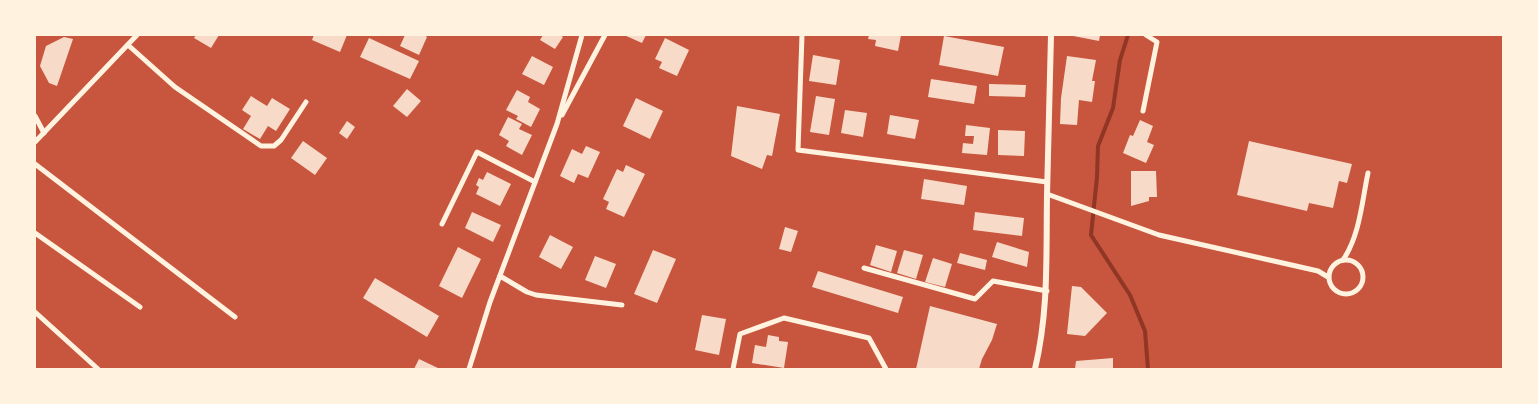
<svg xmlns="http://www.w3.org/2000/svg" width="1538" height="404" font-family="Karla,sans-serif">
<rect width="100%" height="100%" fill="#c8553d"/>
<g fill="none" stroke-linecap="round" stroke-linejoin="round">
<path stroke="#8f3625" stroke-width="4" d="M1128,35L1120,60L1113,108L1098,146L1097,177L1091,235L1130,295L1145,331L1148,369"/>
</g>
<g fill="#f7dbc8">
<path d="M196,35H219L211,48L194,38Z"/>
<path d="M314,35H347L340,52L312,40Z"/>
<path d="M405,35H424L427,37L419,55L400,46Z"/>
<path d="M543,35H560L563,37L555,49L540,40Z"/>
<path d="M624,35H646L642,43Z"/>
<path d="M869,35H901L898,51L875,46L876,40L868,39Z"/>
<path d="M1068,35H1100L1099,41Z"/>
<path d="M944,36L1004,47L998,76L939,65Z"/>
<path d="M64,37L73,39L57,86L49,83L40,66L46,46Z"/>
<path d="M369,38L419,61L410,79L360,57Z"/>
<path d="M665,38L689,50L677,76L659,68L662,62L655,59Z"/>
<path d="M813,55L840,60L836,85L809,81Z"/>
<path d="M532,56L553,67L544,85L522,74Z"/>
<path d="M1067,56L1096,60L1092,81H1095L1092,102L1079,100L1077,125L1060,124L1061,98Z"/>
<path d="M931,79L977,86L974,104L928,97Z"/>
<path d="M989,84L1026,85L1025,97L989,96Z"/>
<path d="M407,89L421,101L407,117L393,106Z"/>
<path d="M517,90L530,97L528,102L540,109L531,127L516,119L518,116L506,110Z"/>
<path d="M251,96L267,106L272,98L290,109L276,131L268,126L260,139L243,129L251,116L242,110Z"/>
<path d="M816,96L835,99L829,135L810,132Z"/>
<path d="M636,98L663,111L650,139L623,126Z"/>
<path d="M737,106L780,114L772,156L767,155L762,169L731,156Z"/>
<path d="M845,110L867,113L863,137L841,133Z"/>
<path d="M890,115L919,120L915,139L887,134Z"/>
<path d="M508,117L522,124L519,129L532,135L522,155L506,146L509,141L499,135Z"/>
<path d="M1140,120L1153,126L1147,142L1154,145L1146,163L1123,153L1130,135L1133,136Z"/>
<path d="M347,121L355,127L347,139L339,133Z"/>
<path d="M966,125L990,128L987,155L962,153L963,143L973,144L974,136H965Z"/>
<path d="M998,130L1025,131L1024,156L998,155Z"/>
<path d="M303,141L327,158L315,175L291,158Z"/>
<path d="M1249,141L1352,164L1347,183L1339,181L1333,208L1309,203L1307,211L1237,195Z"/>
<path d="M586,146L600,152L588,178L578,174L574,183L560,176L572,149L582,154Z"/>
<path d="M626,165L645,174L624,217L606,209L609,202L603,199L617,169L623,172Z"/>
<path d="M1131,171H1156L1157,197H1149V201L1131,206Z"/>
<path d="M487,172L511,184L500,206L476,194L479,187L476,185L479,178L483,180Z"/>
<path d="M924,179L967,186L964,205L921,199Z"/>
<path d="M472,212L501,225L493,242L465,228Z"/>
<path d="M975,212L1024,218L1022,236L973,230Z"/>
<path d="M785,227L798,231L791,252L779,249Z"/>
<path d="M550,235L573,247L561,269L539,257Z"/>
<path d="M997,242L1029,252L1027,267L992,257Z"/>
<path d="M876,245L897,251L891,272L870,265Z"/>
<path d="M458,247L481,259L462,298L439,286Z"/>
<path d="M653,250L676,259L657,303L634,294Z"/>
<path d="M904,250L923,255L916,279L897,273Z"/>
<path d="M960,253L987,260L985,270L957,263Z"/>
<path d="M595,256L616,264L606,288L585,280Z"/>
<path d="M933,258L952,264L945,287L925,282Z"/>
<path d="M818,271L903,297L898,313L812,287Z"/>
<path d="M375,278L439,316L427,337L363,298Z"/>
<path d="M1072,286L1081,287L1107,313L1085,336L1067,334Z"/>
<path d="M930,306L997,324L992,340L982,359L979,369H916Z"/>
<path d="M702,315L726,319L719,355L695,350Z"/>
<path d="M768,335L779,337V341L788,342L784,368L752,363L755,345L766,347Z"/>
<path d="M1113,358V369H1075L1076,361Z"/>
<path d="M419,359L440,369H414Z"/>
</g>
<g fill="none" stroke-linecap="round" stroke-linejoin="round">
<g stroke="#fff3e0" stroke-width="5">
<path d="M802,35L798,150L1047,182"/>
<path d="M128,45L175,87L261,146H274L281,140L306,102"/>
<path d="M1143,111L1157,42L1146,35"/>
<path d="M562,115L605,35"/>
<path d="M35,116L44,133"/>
<path d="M35,142L137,35"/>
<path d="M35,164L235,317"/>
<path d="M1047,194L1159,235L1318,271L1328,277"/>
<path d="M442,224L477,152L535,182"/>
<path d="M35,233L140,307"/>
<circle cx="1346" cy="277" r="17"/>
<path d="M1343,260C1360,235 1362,201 1368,173"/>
<path d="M864,268L975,299L993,281L1047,291"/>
<path d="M500,276L527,292L536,295L622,305"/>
<path d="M35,312L98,369"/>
<path d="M469,369L490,302L557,124L582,35"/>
<path d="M733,369L740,334L784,318L869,338L886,369"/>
</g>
<path stroke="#fff3e0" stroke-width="6" d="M1035,369C1049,310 1046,255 1047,195C1048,142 1050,88 1051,35"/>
</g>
<rect width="1538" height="404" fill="none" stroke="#fff3e0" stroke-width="72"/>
</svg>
